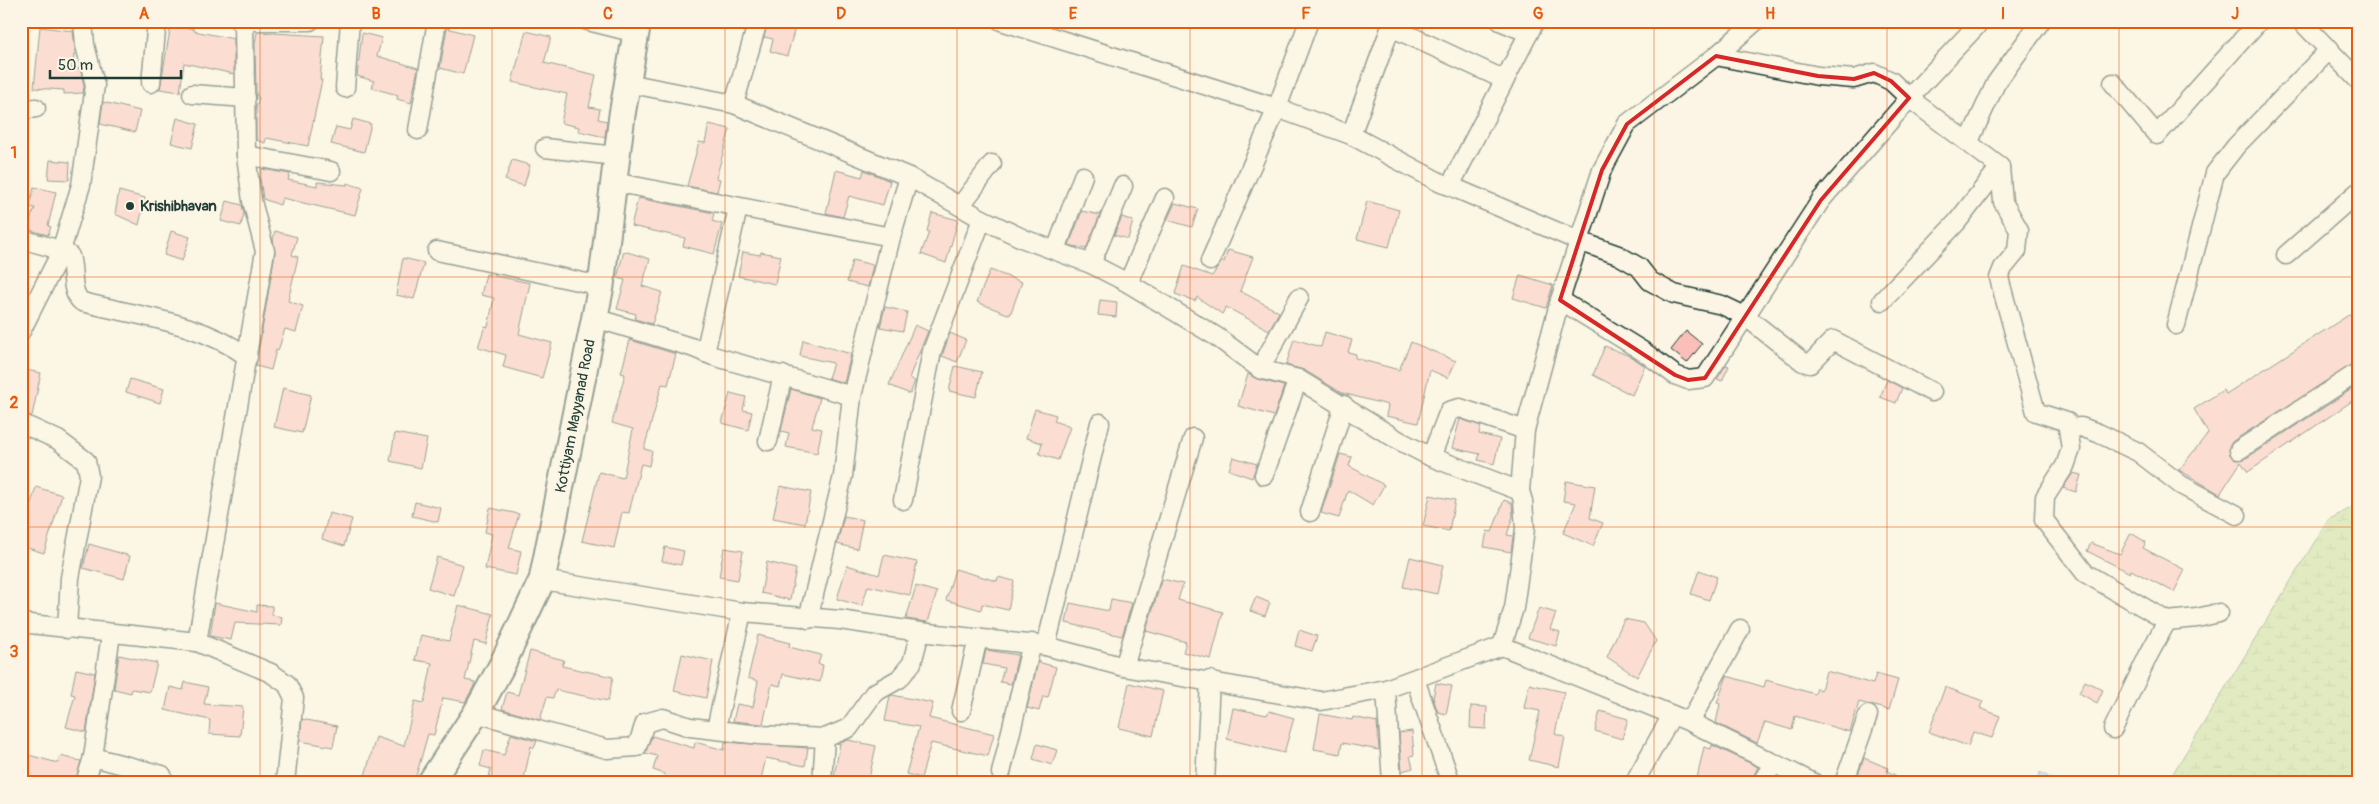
<svg xmlns="http://www.w3.org/2000/svg" width="2379" height="804" font-family="Pangolin,sans-serif">
<defs>
<pattern id="wetland-marsh" width="20" height="14" patternUnits="userSpaceOnUse" patternTransform="scale(1.25)"><rect width="20" height="14" fill="#c0dc93"/><path d="M1 5h8M5 5V1M11 12h8M15 12V8" fill="none" stroke="#a5be7f"/></pattern>
</defs>
<rect width="100%" height="100%" fill="#fcf5e5"/>
<filter id="ink" filterUnits="userSpaceOnUse"><feTurbulence type="fractalNoise" baseFrequency=".02" numOctaves="2"/><feDisplacementMap in="SourceGraphic" scale="10" xChannelSelector="R" yChannelSelector="G"/><feConvolveMatrix kernelMatrix="1 2 1 2 8 2 1 2 1" color-interpolation-filters="sRGB"/></filter>
<g filter="url(#ink)">
<path fill="url(#wetland-marsh)" stroke="#708c64" d="M2358,504V783H2167L2328,520Z"/>
<path fill="#95d8f7" stroke="#669aa9" d="M2040,772L2059,783H2038Z"/>
<g fill="#fbbfb9" stroke="#1f3d34">
<path d="M768,21H797L787,56L770,51L773,39L764,37Z"/>
<path d="M171,24L194,29V31L234,39V74L184,63L180,92L160,89Z"/>
<path d="M40,27L73,31L75,49L72,69L80,68L84,86L83,93L64,94V90L34,88Z"/>
<path d="M447,28L473,35L463,74L440,68Z"/>
<path d="M526,31L551,37L544,63L596,75L589,107L600,109L598,119L607,121L605,137L578,131L579,127L561,123L567,94L512,82Z"/>
<path d="M257,32L324,36L320,80H322L308,146L266,138L265,143L256,140V108L259,98L256,94L255,44Z"/>
<path d="M362,33L382,38L377,56L418,68L411,103L397,99L398,95L372,88L374,81L357,76Z"/>
<path d="M103,102L140,111L135,132L100,124Z"/>
<path d="M177,118L198,124L192,148L171,143Z"/>
<path d="M353,119L371,124L364,152L331,144L336,127L350,130Z"/>
<path d="M709,124L730,129L716,178L720,179L717,192L687,186L699,142L705,143Z"/>
<path d="M50,160L70,162L69,180L48,179Z"/>
<path d="M512,160L530,165L524,186L505,180Z"/>
<path d="M262,169L290,174L288,180L317,186V182L347,185V183L363,188L355,215L282,198L280,205L263,199L260,178Z"/>
<path d="M836,170L862,177L864,170L890,181L883,205L849,196L843,217L826,213Z"/>
<path d="M34,187L56,192L48,226L51,227L48,235L26,229L35,208L29,207Z"/>
<path d="M119,191L145,198L139,225L115,214Z"/>
<path d="M638,198L714,213L712,221L722,224L714,254L683,246L685,238L631,226Z"/>
<path d="M227,201L242,205L244,214L241,226L221,221Z"/>
<path d="M1367,201L1399,210L1389,247L1357,239Z"/>
<path d="M1175,203L1198,209L1192,227L1167,220Z"/>
<path d="M1082,211L1100,215L1086,249L1069,245Z"/>
<path d="M932,213L958,220L946,263L921,254L929,232L927,231Z"/>
<path d="M1122,217L1133,221L1128,239L1114,235Z"/>
<path d="M171,231L190,237L182,261L164,255Z"/>
<path d="M275,231L297,237L292,255L298,257L288,301L303,306L296,332L285,329L278,351L276,350L271,370L256,366L275,253L273,238Z"/>
<path d="M1228,250L1253,257L1240,291L1279,312L1269,330L1226,307L1222,314L1197,297L1195,301L1175,294L1184,266L1212,276L1222,261L1224,262Z"/>
<path d="M624,251L650,259L642,286L662,292L652,324L635,319L636,314L617,309L625,280L617,278Z"/>
<path d="M743,252L760,255L761,252L781,256L775,284L738,276Z"/>
<path d="M403,258L424,263L414,299L396,295Z"/>
<path d="M852,260L873,265L868,287L847,282Z"/>
<path d="M990,270L1022,282L1010,315L977,302Z"/>
<path d="M486,274L530,283L519,334L552,343L542,378L503,367L506,355L478,347L485,326L488,327L494,298L481,295Z"/>
<path d="M1520,275L1553,285L1546,308L1513,298Z"/>
<path d="M1100,300L1117,302L1116,317L1098,315Z"/>
<path d="M885,307L907,312L903,331L880,327Z"/>
<path d="M2358,309V361L2233,441L2229,446L2230,455L2235,460L2245,459L2358,385V397L2248,472L2241,462L2220,494L2179,470L2208,433L2194,409L2223,390L2226,394Z"/>
<path d="M915,325L928,331L909,378L915,381L910,394L889,385Z"/>
<path d="M1686,331L1702,344L1687,363L1671,350Z"/>
<path d="M1325,332L1352,340L1348,352L1356,354L1355,358L1399,370L1411,342L1456,361L1448,378L1430,370L1418,423L1386,416L1388,405L1342,393L1304,370L1286,365L1294,339L1321,347Z"/>
<path d="M950,333L966,340L957,362L942,356Z"/>
<path d="M630,340L676,354L668,385L662,384L644,449L652,451L649,466L641,464L629,513L622,512L614,548L582,541L599,472L623,478L633,429L612,423L625,374L621,373Z"/>
<path d="M803,340L851,354L844,383L828,378L833,363L800,356Z"/>
<path d="M1605,346L1632,357L1645,366L1632,395L1593,375Z"/>
<path d="M1726,365L1729,366L1722,381L1717,379Z"/>
<path d="M955,366L982,372L976,397L949,391Z"/>
<path d="M21,369L41,373L32,416L21,413Z"/>
<path d="M1248,374L1257,379L1284,386L1274,416L1238,406Z"/>
<path d="M130,379L164,389L160,403L126,392Z"/>
<path d="M1887,380L1902,388L1896,403L1880,397Z"/>
<path d="M283,388L311,395L302,433L274,427Z"/>
<path d="M791,389L820,398L812,427L822,429L817,453L786,447L789,433L781,431Z"/>
<path d="M730,393L746,397L743,410L752,412L748,430L722,423Z"/>
<path d="M1035,409L1056,415L1054,421L1070,427L1058,460L1039,454L1042,443L1026,438Z"/>
<path d="M1460,419L1481,426L1479,434L1500,439L1494,464L1478,460L1480,454L1452,448Z"/>
<path d="M395,433L427,439L421,468L390,461Z"/>
<path d="M1340,454L1352,457L1349,466L1384,485L1373,505L1348,490L1339,518L1321,513Z"/>
<path d="M1233,457L1257,464L1252,478L1229,470Z"/>
<path d="M2073,473L2081,475L2076,492L2063,488Z"/>
<path d="M1566,481L1595,486L1590,518L1603,523L1593,546L1563,533L1576,503L1563,501Z"/>
<path d="M780,486L811,492L805,524L773,518Z"/>
<path d="M36,487L62,495L44,553L21,546V518L26,520Z"/>
<path d="M1430,495L1455,500L1449,531L1423,526Z"/>
<path d="M1504,500L1512,503L1513,516L1507,535L1513,536L1511,552L1484,547L1487,531L1492,532Z"/>
<path d="M415,502L441,508L438,522L412,516Z"/>
<path d="M490,508L519,514L509,548L521,551L516,575L485,569L492,534L485,532Z"/>
<path d="M329,513L352,519L344,546L322,539Z"/>
<path d="M844,516L863,520L857,549L837,544Z"/>
<path d="M2131,533L2146,542L2143,548L2185,570L2174,592L2131,570L2130,573L2087,551L2091,543L2120,554Z"/>
<path d="M89,544L130,556L124,579L83,568Z"/>
<path d="M665,547L684,551L681,565L662,561Z"/>
<path d="M724,548L743,551L738,580L719,577Z"/>
<path d="M884,555L917,562L910,595L868,586L862,606L837,599L847,565L879,575Z"/>
<path d="M437,557L463,565L454,596L428,588Z"/>
<path d="M1410,557L1443,565L1437,594L1403,587Z"/>
<path d="M767,562L796,569L790,600L761,593Z"/>
<path d="M955,569L997,581L998,577L1014,581L1008,610L982,604L981,610L946,600Z"/>
<path d="M1699,570L1717,577L1709,600L1691,594Z"/>
<path d="M1162,579L1183,584L1178,600L1223,612L1211,659L1183,652L1186,642L1146,631Z"/>
<path d="M916,586L937,592L928,622L906,619Z"/>
<path d="M1256,597L1270,603L1265,616L1250,611Z"/>
<path d="M1111,599L1132,603L1122,636L1066,623L1070,603L1109,611Z"/>
<path d="M215,603L257,612V605L272,606V615L282,617L281,625L235,623L231,640L210,636Z"/>
<path d="M458,605L493,614L486,644L474,641L465,680L475,682L473,688L465,702L443,698L434,735L428,734L414,783H363L376,737L404,746L415,701L424,703L432,663L415,660L421,635L449,641Z"/>
<path d="M1539,608L1556,613L1550,629L1560,632L1556,646L1528,638Z"/>
<path d="M1624,619L1644,623L1656,641L1637,677L1607,657Z"/>
<path d="M1299,630L1317,636L1312,651L1295,646Z"/>
<path d="M758,635L790,643L789,647L821,655L818,664L823,665L820,682L783,674L780,686L772,684L763,724L733,721L737,704L753,707L758,681L748,678Z"/>
<path d="M986,650L1018,655L1011,684L1000,682L1004,668L983,664Z"/>
<path d="M530,651L564,660L562,666L613,677L608,701L556,690L553,698L547,697L540,720L502,709L507,692L518,695Z"/>
<path d="M682,654L713,661L706,698L674,691Z"/>
<path d="M119,655L157,663L150,692L132,689L131,693L114,689Z"/>
<path d="M1038,662L1056,667L1048,697L1043,696L1039,711L1027,708Z"/>
<path d="M76,669L95,673L86,732L66,727L75,695L71,694Z"/>
<path d="M1826,671L1873,684L1876,674L1898,680L1889,710L1859,702L1850,732L1795,716L1792,730L1765,722L1757,743L1716,723L1720,704L1717,703L1727,676L1764,687L1766,680L1815,694L1817,688L1821,690Z"/>
<path d="M2085,681L2103,690L2097,703L2079,693Z"/>
<path d="M185,682L208,687L204,704L243,707L240,736L209,734L210,720L165,710L170,687L183,690Z"/>
<path d="M1129,683L1163,691L1153,736L1119,728Z"/>
<path d="M1436,683L1452,686L1446,714L1438,712L1433,698Z"/>
<path d="M1529,684L1564,692L1555,734L1565,737L1559,767L1529,760L1540,711L1524,708Z"/>
<path d="M1945,687L1983,701L1980,708L2000,716L1992,738L1973,732L1968,746L1929,732Z"/>
<path d="M892,695L933,703L929,718L994,734L988,756L931,743L921,778L906,774L919,727L885,721L890,696Z"/>
<path d="M1471,706L1487,707L1486,729L1470,728Z"/>
<path d="M1233,708L1267,715L1269,711L1294,718L1284,753L1227,739Z"/>
<path d="M1600,711L1628,719L1622,739L1595,731Z"/>
<path d="M1320,714L1352,720L1353,717L1377,722L1379,750L1342,743L1340,754L1314,749Z"/>
<path d="M302,719L337,726L333,747L300,741Z"/>
<path d="M1412,731L1414,755L1410,756L1413,768L1402,771L1399,733Z"/>
<path d="M511,734L537,741L534,748L531,746L523,783L488,781L491,769L480,766L484,750L504,755Z"/>
<path d="M652,736L694,748L695,742L724,750L725,742L808,748L805,766L766,758L760,783H738L709,776L707,783H663L665,774L653,770L657,756L645,753Z"/>
<path d="M848,740L876,746L868,783H833L840,743Z"/>
<path d="M1037,744L1057,750L1052,765L1033,759Z"/>
<path d="M1712,745L1758,767L1750,783H1696L1704,747L1711,749Z"/>
<path d="M21,753L58,763L60,756L81,761L75,783H21Z"/>
<path d="M1864,758L1888,768L1887,771L1910,783H1855Z"/>
</g>
<g fill="none" stroke-linecap="round" stroke-linejoin="round">
<defs>
<g id="street">
<path d="M239,21H310"/>
<path d="M588,21L636,33"/>
<path d="M1001,21L1277,108L1351,135L1441,183L1450,186L1579,241L1618,255L1639,267L1650,281L1674,294L1722,305L1745,316L1803,362L1810,364L1833,340L1932,392"/>
<path d="M1500,21L1529,33"/>
<path d="M2301,21L2358,80"/>
<path d="M244,22L246,155L252,201L265,251L197,642L271,673L287,684L294,698L285,783"/>
<path d="M1391,27L1505,80"/>
<path d="M1716,56L1818,76L1854,79L1874,73L1891,81L1909,98L2000,167L2003,202L2019,230L2017,251L2003,268L1999,278L2036,412L2067,422L2071,449L2065,466L2045,497L2044,520L2085,573L2167,621L2197,618L2219,613"/>
<path d="M151,83L157,21"/>
<path d="M627,83L734,104L909,177L982,219L1024,239L1091,264L1128,283L1217,337L1260,369L1298,379L1398,440L1431,457L1520,491"/>
<path d="M2113,83L2157,135L2259,21"/>
<path d="M345,88L350,21"/>
<path d="M192,94L246,98"/>
<path d="M734,104L758,21"/>
<path d="M21,110L36,108"/>
<path d="M418,130L437,21"/>
<path d="M1351,135L1393,21"/>
<path d="M1971,137L1996,83L2041,21"/>
<path d="M545,148L616,156"/>
<path d="M246,155L331,171"/>
<path d="M614,182L891,237"/>
<path d="M1450,186L1535,21"/>
<path d="M961,205L992,164"/>
<path d="M21,239L64,251L70,256C75,270 69,292 82,302C137,316 201,322 248,357"/>
<path d="M1056,250L1083,176"/>
<path d="M437,251L601,286"/>
<path d="M2286,255L2358,192"/>
<path d="M1210,261L1277,108L1309,21"/>
<path d="M1091,264L1123,186"/>
<path d="M1128,283L1165,198"/>
<path d="M1560,300L1644,352L1675,375L1688,380L1705,378L1821,200L1920,86L1981,21"/>
<path d="M1882,301L1957,222L2000,167"/>
<path d="M595,318L694,348L713,356L852,396"/>
<path d="M2176,325L2215,173L2236,146L2330,49"/>
<path d="M21,331L60,254L81,185L95,85L85,45L83,21"/>
<path d="M705,353L738,208"/>
<path d="M1260,369L1299,298"/>
<path d="M21,423L58,440L86,461L89,476L70,578L67,629"/>
<path d="M2068,428L2081,427L2098,433L2138,452L2181,485L2237,515"/>
<path d="M768,441L783,375"/>
<path d="M2239,450L2358,372"/>
<path d="M1431,457L1449,411L1460,408L1525,430"/>
<path d="M1264,475L1298,379"/>
<path d="M903,500L932,351L982,219"/>
<path d="M1310,512L1344,405"/>
<path d="M542,580L742,612L840,620L920,632L1046,646L1124,667L1321,701L1386,689L1502,646L1690,722L1814,783"/>
<path d="M808,619L843,476L852,396L891,237L909,177"/>
<path d="M21,623L197,642"/>
<path d="M1046,646L1100,423"/>
<path d="M1502,646L1514,608L1525,529L1523,501L1520,491L1525,430L1560,300L1602,170L1627,124L1716,56L1756,21"/>
<path d="M1124,667L1193,438"/>
<path d="M1415,679L1451,783"/>
<path d="M1386,689L1392,783"/>
<path d="M961,711L978,638"/>
<path d="M476,713L607,749L637,747L645,723L663,718L690,727L760,735L825,738"/>
<path d="M1690,722L1740,629"/>
<path d="M716,729L742,612"/>
<path d="M2113,729L2149,654L2167,621"/>
<path d="M93,757L162,775"/>
<path d="M1001,773L1032,643"/>
<path d="M85,783L93,757L111,634"/>
<path d="M822,783L825,738L849,728L874,693L899,679L912,663L920,632"/>
<path d="M1205,783L1210,680"/>
<path d="M1634,783L1672,715"/>
<path d="M1761,783L1774,763"/>
<path d="M1844,783L1868,715"/>
</g>
<path id="secondary" d="M430,783L476,713L501,667L542,580L601,286L622,115L638,21"/>
</defs>
<use href="#street" stroke="#1f3d34" stroke-width="21"/>
<use href="#secondary" stroke="#1f3d34" stroke-width="29"/>
<use href="#street" stroke="#fcf5e5" stroke-width="18"/>
<use href="#secondary" stroke="#fcf5e5" stroke-width="25"/>
</g>
</g>
<path d="M0 0H2379V804H0ZM1716,56L1818,76L1854,79L1874,73L1891,81L1909,98L1821,200L1705,378L1688,380L1675,375L1560,300L1602,170L1627,124Z" fill="#fcf5e5" fill-opacity=".55" fill-rule="evenodd"/>
<path fill="none" stroke="#d62828" stroke-width="4" stroke-linejoin="round" d="M1716,56L1818,76L1854,79L1874,73L1891,81L1909,98L1821,200L1705,378L1688,380L1675,375L1560,300L1602,170L1627,124Z"/>
<path fill="none" stroke="#e8590c" stroke-width="1" stroke-opacity="0.55" d="M260,21V783M492,21V783M725,21V783M957,21V783M1190,21V783M1422,21V783M1654,21V783M1887,21V783M2119,21V783M21,277H2358M21,527H2358"/>
<circle fill="#1f3d34" stroke="#fcf5e5" stroke-width="2" cx="130" cy="206" r="5"/>
<g text-anchor="middle" stroke-width="4.5" stroke-linejoin="round" paint-order="stroke">
<g font-size="15" font-weight="bold" fill="#1f3d34" stroke="#fcf5e5" text-anchor="start">
<text x="140" y="211">Krishibhavan</text>
</g>
<g font-size="15" fill="#1f3d34" stroke="#fcf5e5">
<text transform="translate(575 416) rotate(-79)" y="5">Kottiyam Mayyanad Road</text>
</g>
</g>
<rect width="2379" height="804" fill="none" stroke="#fcf5e5" stroke-width="55"/>
<path d="M50 70v8h131v-8" fill="none" stroke="#1f3d34" stroke-width="2.5"/>
<text x="58" y="70" font-size="15" fill="#1f3d34" stroke="#fcf5e5" stroke-width="4" paint-order="stroke">50 m</text>
<rect x="28" y="28" width="2324" height="748" fill="none" stroke="#e8590c" stroke-width="2"/>
<g font-size="16" text-anchor="middle" font-weight="bold" fill="#e8590c">
<text x="144" y="19">A</text>
<text x="376" y="19">B</text>
<text x="608" y="19">C</text>
<text x="841" y="19">D</text>
<text x="1073" y="19">E</text>
<text x="1306" y="19">F</text>
<text x="1538" y="19">G</text>
<text x="1770" y="19">H</text>
<text x="2003" y="19">I</text>
<text x="2235" y="19">J</text>
<text x="14" y="158">1</text>
<text x="14" y="408">2</text>
<text x="14" y="657">3</text>
</g>
</svg>
